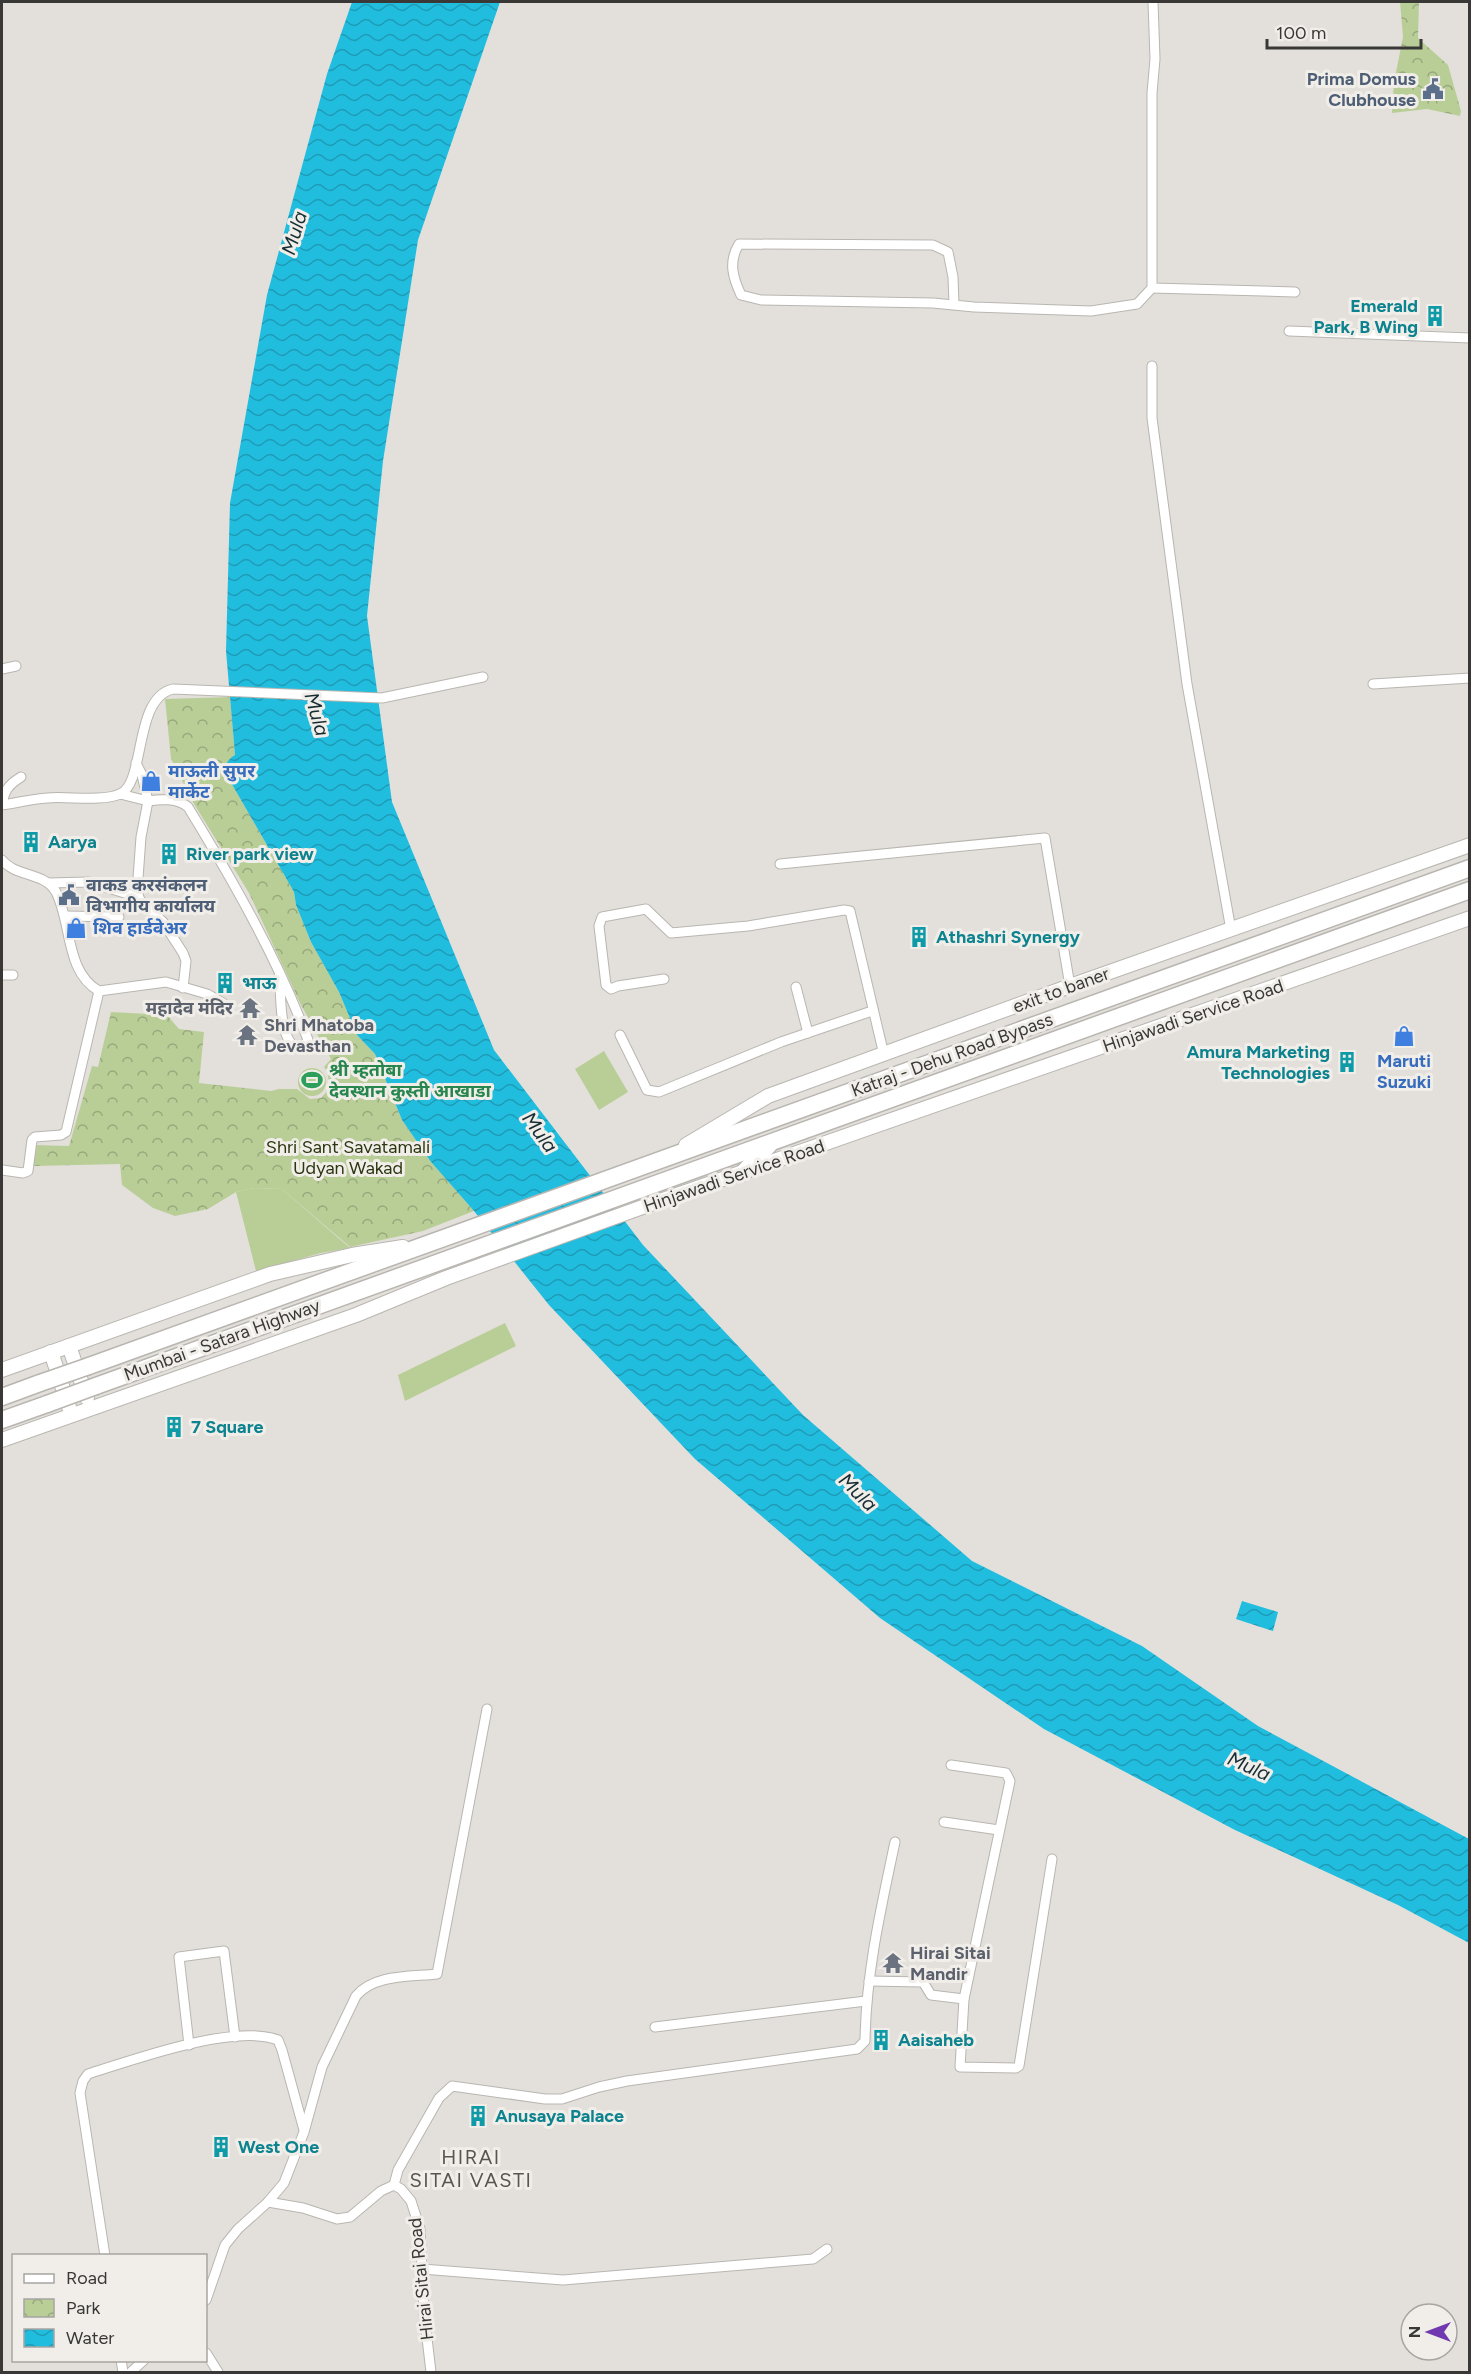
<svg xmlns="http://www.w3.org/2000/svg" width="1471" height="2374" font-family="Figtree,'Noto Sans Devanagari',sans-serif">
<defs>
<pattern id="park-crowns" width="20" height="18" patternUnits="userSpaceOnUse" patternTransform="scale(1.5)"><rect width="20" height="18" fill="#b9ce97"/><path d="M2 6a3 3 0 1 1 6 0M12 15a3 3 0 1 1 6 0" fill="none" stroke="#97a87c"/></pattern>
<pattern id="water-waves" width="16" height="10" patternUnits="userSpaceOnUse" patternTransform="scale(1.5)"><rect width="16" height="10" fill="#21bddf"/><path d="M0 5q4-4 8 0t8 0" fill="none" stroke="#1e9bb6"/></pattern>
</defs>
<rect width="100%" height="100%" fill="#e3e0db"/>
<g fill="#b9ce97">
<path d="M604,1051L628,1092L599,1110L575,1069Z"/>
<circle cx="312" cy="1082" r="14"/>
<path d="M254,1188L282,1189L350,1248L321,1253L256,1271L236,1192Z"/>
<path d="M505,1323L516,1346L405,1401L398,1375Z"/>
</g>
<g fill="url(#park-crowns)">
<path d="M1400,2H1419L1418,38L1448,65L1461,111L1460,116L1427,109L1392,113L1394,82L1403,37Z"/>
<path d="M230,697L235,755C227,761 224,765 226,774L294,892L296,905L311,942L339,992L357,1035L375,1054L402,1120L431,1162L474,1211L423,1231L350,1247L282,1189L254,1188L236,1192L208,1209L175,1216L153,1208L122,1185L120,1164L34,1166V1145L69,1146L92,1066L98,1067L111,1012L167,1015L179,1029L204,1032L199,1083L271,1091L279,1089H297L310,1099L321,1098L329,1089L328,1073L324,1067L331,1059L300,1003L249,893L194,804L171,759L165,699Z"/>
</g>
<g fill="url(#water-waves)">
<path d="M352,2H500L418,240L383,461L367,616L392,802L494,1050L643,1245L803,1415L972,1561L1142,1646L1258,1726L1469,1839V1943L1398,1905L1235,1830L1044,1729L880,1618L695,1459L549,1305L474,1211L431,1162L402,1120L375,1054L357,1035L339,992L311,942L296,905L294,892L226,774C224,765 227,760 235,755L226,651L230,503L267,295L327,74Z"/>
<path d="M1242,1601L1278,1612L1273,1631L1236,1619Z"/>
</g>
<g fill="none" stroke-linecap="round" stroke-linejoin="round">
<defs>
<g id="street">
<path d="M1152,288L1295,292"/>
<path d="M954,304L953,277L948,252L933,245L739,244C728,262 733,278 741,295L761,300L933,303L974,307L1091,311L1137,304L1152,288V93L1155,59L1153,2"/>
<path d="M1289,331L1470,338"/>
<path d="M1152,366V418L1187,684L1231,930"/>
<path d="M2,669L16,666"/>
<path d="M1373,684L1470,678"/>
<path d="M136,763L142,775L148,801C162,799 177,798 188,807C232,879 279,961 308,1040L303,1047L295,1048C278,1033 282,997 279,976"/>
<path d="M21,777C8,785 4,791 2,805C16,803 32,799 47,798C67,796 101,802 120,794C146,783 133,698 173,689L382,698L483,677"/>
<path d="M120,794L148,801L141,837L137,892L140,900L163,922L183,953L186,961L183,988"/>
<path d="M2,860C15,877 45,872 56,892C72,923 65,972 99,991"/>
<path d="M780,864L1045,838L1070,986"/>
<path d="M49,883L88,882L138,897"/>
<path d="M65,916L119,917"/>
<path d="M2,975H13"/>
<path d="M664,979L618,986L611,989L606,985L599,926L602,917L646,909L671,933L748,926L844,910L850,911L884,1055"/>
<path d="M796,987L808,1033"/>
<path d="M620,1035L647,1090L659,1092L781,1042L872,1011"/>
<path d="M2,1170L23,1173L28,1171L32,1140L35,1137L61,1135L66,1132L99,991L166,982L207,994L223,1003"/>
<path d="M951,1765L1006,1773L1010,1781L964,1999L960,2067L1016,2068L1019,2066L1052,1859"/>
<path d="M944,1822L999,1830"/>
<path d="M869,1981L923,1982L931,1995L964,1999"/>
<path d="M655,2027L866,2001"/>
<path d="M189,2045L179,1957L224,1951L235,2037"/>
<path d="M394,2185L398,2170L439,2098L452,2086L545,2099H562L599,2087L627,2081L857,2049L865,2041C866,1973 881,1908 895,1842"/>
<path d="M268,2202L303,2208L337,2219L350,2217L381,2191L394,2185L401,2189L411,2201L420,2229L424,2313L431,2372"/>
<path d="M105,2256L80,2093L83,2081L88,2074C133,2060 234,2023 278,2040L282,2050L304,2130"/>
<path d="M422,2269L563,2280L813,2259L827,2249"/>
<path d="M206,2300L225,2245L238,2229L268,2202L284,2183L304,2132L322,2067L356,1996C374,1974 411,1977 437,1974L487,1709"/>
<path d="M206,2353L218,2372"/>
<path d="M121,2360L123,2372"/>
<path d="M131,2372L144,2360"/>
</g>
<g id="primary">
<path d="M686,1145L768,1096L1070,986L1470,845"/>
<path d="M69,1346L87,1398"/>
<path d="M51,1352L69,1407"/>
<path d="M2,1370L270,1274L352,1255L403,1247"/>
<path d="M2,1440L356,1315L446,1278L651,1204L1470,918"/>
</g>
<g id="highway">
<path d="M744,1172L769,1145"/>
<path d="M89,1366L1470,868"/>
<path d="M96,1386L1470,890"/>
<path d="M2,1397L40,1383"/>
<path d="M2,1420L47,1404"/>
</g>
</defs>
<use href="#street" stroke="#b9b6b1" stroke-width="11"/>
<use href="#primary" stroke="#b9b6b1" stroke-width="16"/>
<use href="#highway" stroke="#b9b6b1" stroke-width="19"/>
<use href="#street" stroke="#fff" stroke-width="9"/>
<use href="#primary" stroke="#fff" stroke-width="14"/>
<use href="#highway" stroke="#fff" stroke-width="16"/>
<defs>
<g id="highway-bridge">
<path d="M40,1383L89,1366"/>
<path d="M47,1404L96,1386"/>
</g>
</defs>
<use href="#highway-bridge" stroke="#b9b6b1" stroke-width="19" stroke-linecap="butt"/>
<use href="#highway-bridge" stroke="#fff" stroke-width="16"/>
</g>
<defs>
<symbol id="civic-bare" viewBox="-9 -9 18 18"><path d="M-.6-6.5H3V-4.5H.6V-3L4-1V1h2V6H-6V1h2V-1L-.6-3ZM-1.2 2.5V6h2.4V2.5Z" fill="#5c6f8a" stroke="#f1eee9" stroke-width="2.5" paint-order="stroke"/></symbol>
<symbol id="building-bare" viewBox="-9 -9 18 18"><path d="M-4-6H4V6H1V3H-1V6H-4ZM-2.5-4.3h1.7v1.8h-1.7ZM.8-4.3h1.7v1.8H.8ZM-2.5-1h1.7V.8h-1.7ZM.8-1h1.7V.8H.8Z" fill="#0f9aa8" stroke="#f1eee9" stroke-width="2.5" paint-order="stroke"/></symbol>
<symbol id="shop-bare" viewBox="-9 -9 18 18"><path d="M-5-2.5h2.3a2.7 3.5 0 0 1 5.4 0H5L5.5 6h-11ZM-1.5-2.5h3a1.5 2.3 0 0 0-3 0Z" fill="#3f7fe0" stroke="#f1eee9" stroke-width="2.5" paint-order="stroke"/></symbol>
<symbol id="temple-bare" viewBox="-9 -9 18 18"><path d="M0-6L5-2H3V0L6.5 2.5H4V6H1.5V3h-3V6H-4V2.5H-6.5L-3 0V-2H-5Z" fill="#6b7280" stroke="#f1eee9" stroke-width="2.5" paint-order="stroke"/></symbol>
<symbol id="stadium-bare" viewBox="-9 -9 18 18"><path d="M0-5a6.5 5 0 1 0 0 10a6.5 5 0 1 0 0-10ZM-3.5-1.8h7v3.6h-7Z" fill="#2e9e5b" stroke="#f1eee9" stroke-width="2.5" paint-order="stroke"/></symbol>
</defs>
<g fill-rule="evenodd">
<use href="#civic-bare" x="1418" y="74" width="30" height="30"/>
<use href="#building-bare" x="1420" y="301" width="30" height="30"/>
<use href="#shop-bare" x="136" y="766" width="30" height="30"/>
<use href="#building-bare" x="16" y="827" width="30" height="30"/>
<use href="#building-bare" x="154" y="839" width="30" height="30"/>
<use href="#civic-bare" x="54" y="880" width="30" height="30"/>
<use href="#shop-bare" x="61" y="913" width="30" height="30"/>
<use href="#building-bare" x="904" y="922" width="30" height="30"/>
<use href="#building-bare" x="210" y="968" width="30" height="30"/>
<use href="#temple-bare" x="235" y="993" width="30" height="30"/>
<use href="#temple-bare" x="232" y="1020" width="30" height="30"/>
<use href="#shop-bare" x="1389" y="1021" width="30" height="30"/>
<use href="#building-bare" x="1332" y="1047" width="30" height="30"/>
<use href="#stadium-bare" x="297" y="1065" width="30" height="30"/>
<use href="#building-bare" x="159" y="1412" width="30" height="30"/>
<use href="#temple-bare" x="878" y="1948" width="30" height="30"/>
<use href="#building-bare" x="866" y="2025" width="30" height="30"/>
<use href="#building-bare" x="463" y="2101" width="30" height="30"/>
<use href="#building-bare" x="206" y="2132" width="30" height="30"/>
</g>
<g text-anchor="middle" stroke-width="6" stroke-linejoin="round" paint-order="stroke">
<g font-size="18" font-weight="bold" fill="#4e5e75" stroke="#f1eee9" text-anchor="end">
<text x="1416" y="85">Prima Domus<tspan x="1416" dy="21">Clubhouse</tspan></text>
<text x="86" y="891" text-anchor="start">वाकड करसंकलन<tspan x="86" dy="21">विभागीय कार्यालय</tspan></text>
</g>
<g font-size="18" font-weight="bold" fill="#0d838f" stroke="#f1eee9" text-anchor="start">
<text x="1418" y="312" text-anchor="end">Emerald<tspan x="1418" dy="21">Park, B Wing</tspan></text>
<text x="48" y="848">Aarya</text>
<text x="186" y="860">River park view</text>
<text x="936" y="943">Athashri Synergy</text>
<text x="242" y="989">भाऊ</text>
<text x="1330" y="1058" text-anchor="end">Amura Marketing<tspan x="1330" dy="21">Technologies</tspan></text>
<text x="191" y="1433">7 Square</text>
<text x="898" y="2046">Aaisaheb</text>
<text x="495" y="2122">Anusaya Palace</text>
<text x="238" y="2153">West One</text>
</g>
<g font-size="18" font-weight="bold" fill="#366cbe" stroke="#f1eee9" text-anchor="start">
<text x="168" y="777">माऊली सुपर<tspan x="168" dy="21">मार्केट</tspan></text>
<text x="93" y="934">शिव हार्डवेअर</text>
<text x="1404" y="1067" text-anchor="middle">Maruti<tspan x="1404" dy="21">Suzuki</tspan></text>
</g>
<g font-size="18" fill="#393836" stroke="#f1eee9">
<text transform="translate(1061 990) rotate(-20)" y="6">exit to baner</text>
<text transform="translate(1193 1016) rotate(-19)" y="6">Hinjawadi Service Road</text>
<text transform="translate(952 1055) rotate(-20)" y="6">Katraj - Dehu Road Bypass</text>
<text transform="translate(734 1176) rotate(-19)" y="6">Hinjawadi Service Road</text>
<text transform="translate(222 1340) rotate(-20)" y="6">Mumbai - Satara Highway</text>
<text transform="translate(421 2279) rotate(-96)" y="6">Hirai Sitai Road</text>
</g>
<g font-size="18" font-weight="bold" fill="#5b616d" stroke="#f1eee9" text-anchor="start">
<text x="233" y="1014" text-anchor="end">महादेव मंदिर</text>
<text x="264" y="1031">Shri Mhatoba<tspan x="264" dy="21">Devasthan</tspan></text>
<text x="910" y="1959">Hirai Sitai<tspan x="910" dy="21">Mandir</tspan></text>
</g>
<g font-size="18" font-weight="bold" fill="#27864d" stroke="#f1eee9" text-anchor="start">
<text x="329" y="1076">श्री म्हतोबा<tspan x="329" dy="21">देवस्थान कुस्ती आखाडा</tspan></text>
</g>
<g font-size="18" fill="#2b3710" stroke="#f1eee9">
<text x="348" y="1153">Shri Sant Savatamali<tspan x="348" dy="21">Udyan Wakad</tspan></text>
</g>
<g font-size="20" font-style="italic" fill="#162d34" stroke="#f1eee9">
<text transform="translate(294 233) rotate(-73)" y="7">Mula</text>
<text transform="translate(317 714) rotate(74)" y="7">Mula</text>
<text transform="translate(540 1132) rotate(54)" y="7">Mula</text>
<text transform="translate(858 1492) rotate(45)" y="7">Mula</text>
<text transform="translate(1249 1766) rotate(24)" y="7">Mula</text>
</g>
<g font-size="20" letter-spacing="1.5" fill="#595652" stroke="#f1eee9">
<text x="471" y="2164">HIRAI<tspan x="471" dy="23">SITAI VASTI</tspan></text>
</g>
</g>
<rect width="1471" height="2374" fill="none" stroke="#393836" stroke-width="6"/>
<rect x="12" y="2254" width="195" height="108" fill="#f1eee9" stroke="#a7a5a1" stroke-width="1.5"/>
<rect x="24" y="2274" width="30" height="9" fill="#ffffff" stroke="#a7a5a1" stroke-width="1.5"/>
<text x="66" y="2284" font-size="18" fill="#393836">Road</text>
<rect x="24" y="2299" width="30" height="18" fill="url(#park-crowns)" stroke="#a7a5a1" stroke-width="1.5"/>
<text x="66" y="2314" font-size="18" fill="#393836">Park</text>
<rect x="24" y="2329" width="30" height="18" fill="url(#water-waves)" stroke="#a7a5a1" stroke-width="1.5"/>
<text x="66" y="2344" font-size="18" fill="#393836">Water</text>
<g transform="translate(1429 2332) rotate(270)"><circle r="28" fill="#f1eee9" stroke="#a7a5a1" stroke-width="1.5"/>
<path d="M0-4.5L10 22L0 15L-10 22Z" fill="#7139b0"/>
<text y="-9" font-size="16" font-weight="bold" text-anchor="middle" fill="#393836">N</text>
</g>
<path d="M1267 39v9h154v-9" fill="none" stroke="#393836" stroke-width="3"/>
<text x="1276" y="39" font-size="18" fill="#393836" stroke="#f1eee9" stroke-width="4.5" paint-order="stroke">100 m</text>
</svg>
